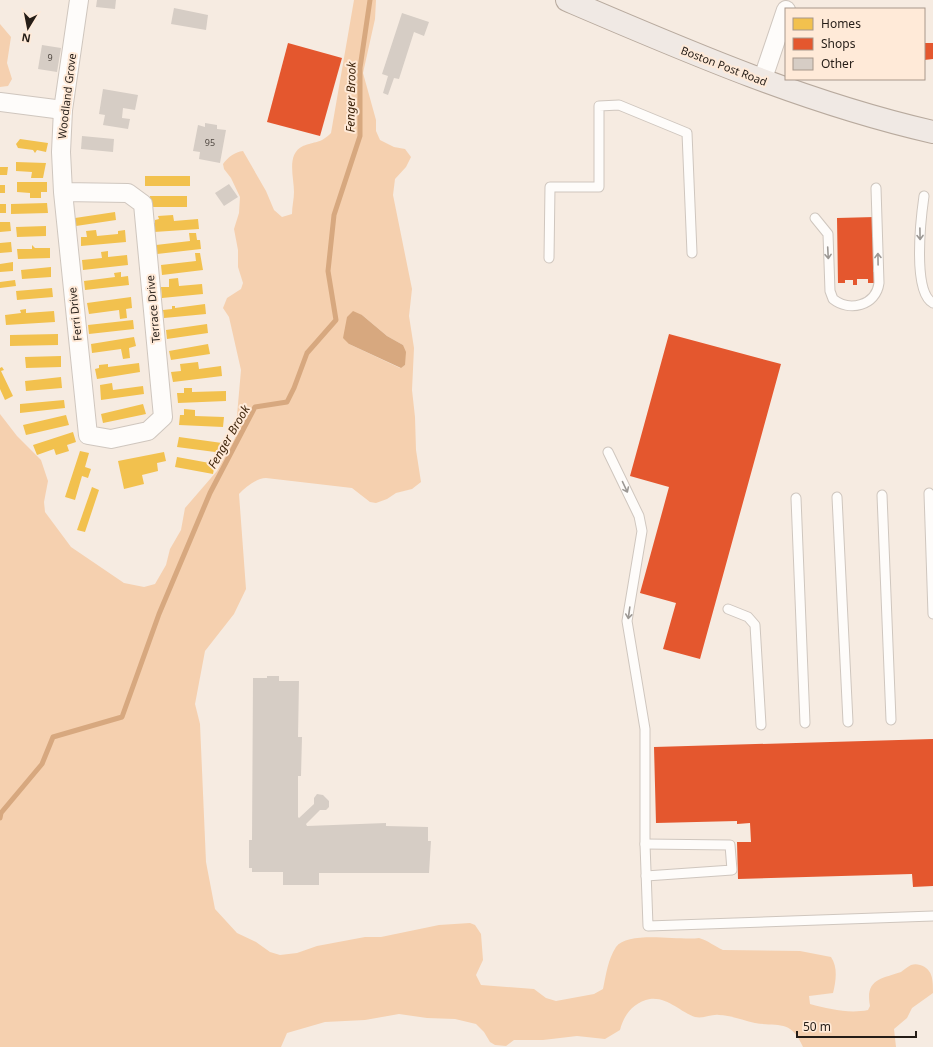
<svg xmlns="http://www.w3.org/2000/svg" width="933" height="1047" font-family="'Noto Sans',sans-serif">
<rect width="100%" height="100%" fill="#f6ebe1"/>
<g fill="#f5d0af" fill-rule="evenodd">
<path d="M354,0H376L375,19L363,73L376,120V131L380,140L394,147L405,149L411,157L406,167L395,179L393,195L412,289L409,316L414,348L412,390L415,417L416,450L421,482L412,489L396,493L387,499L376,503L370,502L352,488L266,478C257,478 246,487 239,494L246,589L234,614L205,651L195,704L200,724L206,862L215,909L237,933L256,942L270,952L280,955L297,953L317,946L365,937H381L439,925L470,923L475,925L481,934L483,960L476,975L481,985L534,989L546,998L556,1001L594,994L603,989C606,975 608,959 616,947C628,930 680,941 699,938C709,941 714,946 723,950L800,951L831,957C838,967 836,981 833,993L809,996L810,1004C829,1009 849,1014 868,1010L870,1006C865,979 881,979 901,972C904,970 907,967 911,965C914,964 917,964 920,965C933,969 933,980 933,993L912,1008L907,1018L894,1029L896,1047H803C791,1019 779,1027 755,1023C744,1021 731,1015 719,1015C711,1014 704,1019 695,1017C680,1012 668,997 650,999C634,1002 624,1014 620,1030L605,1039L577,1036L543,1040H514L506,1046L495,1045L490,1042L484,1032L476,1024L455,1019L427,1018L399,1014L365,1020L325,1022L287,1033L281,1047H0V414L17,436L41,460L48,481L44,502L45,512L71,547L124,583L144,587L155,584L166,565L170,549L181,530L185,508L217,471L235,438L241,370L229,317L223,308L227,298L241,289L243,283L238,267V250L234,229L239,213L240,197L231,178L224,169L223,164C228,157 235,152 243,151L266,191L274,210L282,217L292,214C292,206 294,199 294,192C294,177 286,154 303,146C315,141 320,144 331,133ZM362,315L387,336L403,345L405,365L400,368L349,344Z"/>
<path d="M0,24L11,37L7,63L12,79L8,86L0,87Z"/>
</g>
<path fill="#d7a87f" d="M353,311L362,315L387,336L403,345L406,352L405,365L401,368L349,344L343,338L347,317Z"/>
<g fill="#f2c14e">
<path d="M20,139L48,143L46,152L37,150L35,153L33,150L18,148L16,144Z"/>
<path d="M16,162L46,163L43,178H31L32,172L16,171Z"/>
<path d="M0,167H8L7,175H0Z"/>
<rect x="145" y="176" width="45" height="10"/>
<path d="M17,182H47V192H41V198H30V193L17,192Z"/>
<rect x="0" y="185" width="5" height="8"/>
<rect x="150" y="196" width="37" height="11"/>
<path d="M47,203L48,213L11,214V204Z"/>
<rect x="0" y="204" width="6" height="9"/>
<path d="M115,212L116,220L76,226L75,218Z"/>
<path d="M173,215L174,221L198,219L199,229L154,232L153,223H155V220L159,219L158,216Z"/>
<path d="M0,222H10L11,231L0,232Z"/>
<path d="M46,226V236L17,237L16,227Z"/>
<path d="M96,230L97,236L118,234V231L125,230L126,242L81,246V237H87L86,231Z"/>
<path d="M189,233H196L197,240H200L201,249L157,254L156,245L190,241Z"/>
<path d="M11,242L12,252L0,253V243Z"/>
<path d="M32,245L35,248H50V258L18,259L17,249H32Z"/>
<path d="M108,251V257L127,255L128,265L83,270L82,260L102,258L101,252Z"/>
<path d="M195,253H200L203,270L162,275L161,265L196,261Z"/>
<path d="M13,262V271L0,272V264Z"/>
<path d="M51,267V277L22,279L21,270Z"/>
<path d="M121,272V277L128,276L129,285L85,290L84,281L115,277L114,273Z"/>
<path d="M178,278L179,286L202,284L203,294L162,298L161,287H169V279Z"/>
<path d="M15,280L16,286L0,288V282Z"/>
<path d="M52,288L53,297L17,300L16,291Z"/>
<path d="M131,297L132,308L126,309L127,318L120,319L119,310L89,314L87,303Z"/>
<path d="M205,304L206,314L164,318L163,310L172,309V306H175V308Z"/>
<path d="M26,309V313L54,311L55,322L6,325L5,315L21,313L20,310Z"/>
<path d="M133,320L134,329L89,334L88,325Z"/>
<path d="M207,324L208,333L167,339L166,330Z"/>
<path d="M58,334V345L10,346V335Z"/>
<path d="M134,337L136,346L129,348L130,358L123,359L121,349L92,353L91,344Z"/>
<path d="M208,344L210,354L171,360L169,351Z"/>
<path d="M61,356V367L26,368L25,357Z"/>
<path d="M198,362L199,369L221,366L222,376L173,382L171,372L181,371L180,364Z"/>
<path d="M139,363L140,372L97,379L95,369L99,368V365L108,364V367Z"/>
<path d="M2,367L4,370L1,371L13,396L5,400L0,389V368Z"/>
<path d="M61,377L62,388L26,391L25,381Z"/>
<path d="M112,383L113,390L143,386L144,394L101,400L100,385Z"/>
<path d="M184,388H192V392L226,391V401L178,403L177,393H184Z"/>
<path d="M64,400L65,408L20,413V404Z"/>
<path d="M143,404L146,414L103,423L101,414Z"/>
<path d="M184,409L195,410V416L224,417L223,427L179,425L180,415H184Z"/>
<path d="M66,415L69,425L26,435L23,425Z"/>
<path d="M73,432L76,442L67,445L69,451L56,455L54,449L37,455L33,445Z"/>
<path d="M179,437L222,443L220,460L214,459L215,452L177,447Z"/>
<path d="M80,451L89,453L85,467L91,469L88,478L82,476L75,500L65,497Z"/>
<path d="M164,452L166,461L157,463L158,471L142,475L144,484L124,489L118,461Z"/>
<path d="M177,457L215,464L213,474L175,467Z"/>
<path d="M92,487L99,490L85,532L77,530Z"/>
</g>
<g fill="#e4572e">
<path d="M288,43L342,58L320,136L267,122Z"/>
<path d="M924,43H933V59L924,60Z"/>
<path d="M875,217V251H873V272L877,271V283H868V279H857V285H853V280H845V283H838L837,218Z"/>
<path d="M669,334L781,364L700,659L663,649L676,603L640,593L669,487L630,476Z"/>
<path d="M933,739V886L913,887L912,874L738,879L737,842H751L750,823L737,824V821L656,823L654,747Z"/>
</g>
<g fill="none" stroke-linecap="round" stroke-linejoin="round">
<path stroke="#d7a87f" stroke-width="5" d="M0,818L1,813L42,764L53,737L122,717L159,614L210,493L255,407L287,402L294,388L307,353L336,320L328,271L334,215L360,136V68L370,0"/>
</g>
<g fill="#d6cdc5">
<path d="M97,0H116L115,9L96,7Z"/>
<path d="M174,8L208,15L206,30L171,24Z"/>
<path d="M402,13L429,22L424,36L414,32L399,79L394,78L388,95L383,93L388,76L382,74Z"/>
<path d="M42,45L61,48L57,72L38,69Z"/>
<path d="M103,89L138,95L135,110L123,108L122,118L130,119L128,129L103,125L105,115L99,114Z"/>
<path d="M205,123L217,125V129L226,130L220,163L199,159L200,152L193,151L198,125L205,127Z"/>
<path d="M82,136L114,139L113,152L81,149Z"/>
<path d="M229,184L238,197L224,206L215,193Z"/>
<path d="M267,676H279V681H299L298,737H302L301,776H298V817L299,818L314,804V798L317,794L323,795L329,801V807L326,810H320L306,824L307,826L386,823V826L428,827V841H431L429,873H319V885H283V872H252V868H249V840H252L253,678H267Z"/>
</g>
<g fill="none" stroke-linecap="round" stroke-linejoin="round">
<defs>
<g id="lane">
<path d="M924,196C921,217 912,292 933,303"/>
<path d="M815,218L828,234L830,291L833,299C849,312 876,306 879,283L876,188"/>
<path d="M549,258L550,187H599V106L619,105L687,133L692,253"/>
<path d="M608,452L639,516L642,531L627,621L645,729V844L648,926L933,916"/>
<path d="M929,493L933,614"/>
<path d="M882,495L891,720"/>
<path d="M837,497L848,722"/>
<path d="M796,498L805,723"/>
<path d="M728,609L748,617L755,625L761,725"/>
<path d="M645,844L730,845L732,870L646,876"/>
</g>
<g id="street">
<path d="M762,81L786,10"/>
<path d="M0,102L63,110"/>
<path d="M63,192L128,193L143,204L163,417L148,431L111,439L88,435L63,192L61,152L63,110L79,0"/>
</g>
<path id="primary" d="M567,0C686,51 806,103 933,132"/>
</defs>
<use href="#lane" stroke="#cfc6be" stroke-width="11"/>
<use href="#street" stroke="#cfc6be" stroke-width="20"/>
<use href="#primary" stroke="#b8aa9e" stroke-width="24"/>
<use href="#lane" stroke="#fefcfa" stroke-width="9"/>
<use href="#street" stroke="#fefcfa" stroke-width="18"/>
<use href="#primary" stroke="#f0e9e4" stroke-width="22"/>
</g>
<defs><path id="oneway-shaft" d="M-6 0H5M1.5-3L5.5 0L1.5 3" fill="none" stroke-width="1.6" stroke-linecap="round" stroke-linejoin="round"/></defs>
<g stroke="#9c9894">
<use href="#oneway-shaft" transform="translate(920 234) rotate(89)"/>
<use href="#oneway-shaft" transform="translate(828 253) rotate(87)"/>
<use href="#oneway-shaft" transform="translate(878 259) rotate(-91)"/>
<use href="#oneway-shaft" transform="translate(625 487) rotate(65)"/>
<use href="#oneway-shaft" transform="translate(629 613) rotate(98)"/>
</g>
<g text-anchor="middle" stroke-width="4" stroke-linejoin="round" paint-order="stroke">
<g font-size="9" fill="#514942">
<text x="50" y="61">9</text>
<text x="210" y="146">95</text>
</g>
<g font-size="11" fill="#251d17" stroke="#ffead8">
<text transform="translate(724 66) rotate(21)" y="4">Boston Post Road</text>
<text transform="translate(67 96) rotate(-83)" y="4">Woodland Grove</text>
<text transform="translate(153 309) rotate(-95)" y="4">Terrace Drive</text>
<text transform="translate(75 314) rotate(-96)" y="4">Ferri Drive</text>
</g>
<g font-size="12" font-style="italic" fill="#40260d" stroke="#ffead8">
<text transform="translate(351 97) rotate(-89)" y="4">Fenger Brook</text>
<text transform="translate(229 437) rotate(-60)" y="4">Fenger Brook</text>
</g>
</g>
<rect x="785" y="8" width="140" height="72" fill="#ffead8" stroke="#a8988b"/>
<rect x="793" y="18" width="20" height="12" fill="#f2c14e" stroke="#a8988b"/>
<text x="821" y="28" font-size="12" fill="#251d17">Homes</text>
<rect x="793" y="38" width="20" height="12" fill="#e4572e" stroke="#a8988b"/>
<text x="821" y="48" font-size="12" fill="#251d17">Shops</text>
<rect x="793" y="58" width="20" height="12" fill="#d6cdc5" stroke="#a8988b"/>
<text x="821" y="68" font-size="12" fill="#251d17">Other</text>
<g transform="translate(28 28) rotate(190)" stroke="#ffead8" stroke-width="3" paint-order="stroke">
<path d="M0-3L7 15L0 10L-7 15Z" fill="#251d17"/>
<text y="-6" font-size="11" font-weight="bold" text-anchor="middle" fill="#251d17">N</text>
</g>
<path d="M797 1031v6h119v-6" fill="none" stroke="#251d17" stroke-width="2"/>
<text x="803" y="1031" font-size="12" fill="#251d17" stroke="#ffead8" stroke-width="3" paint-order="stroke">50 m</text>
</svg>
